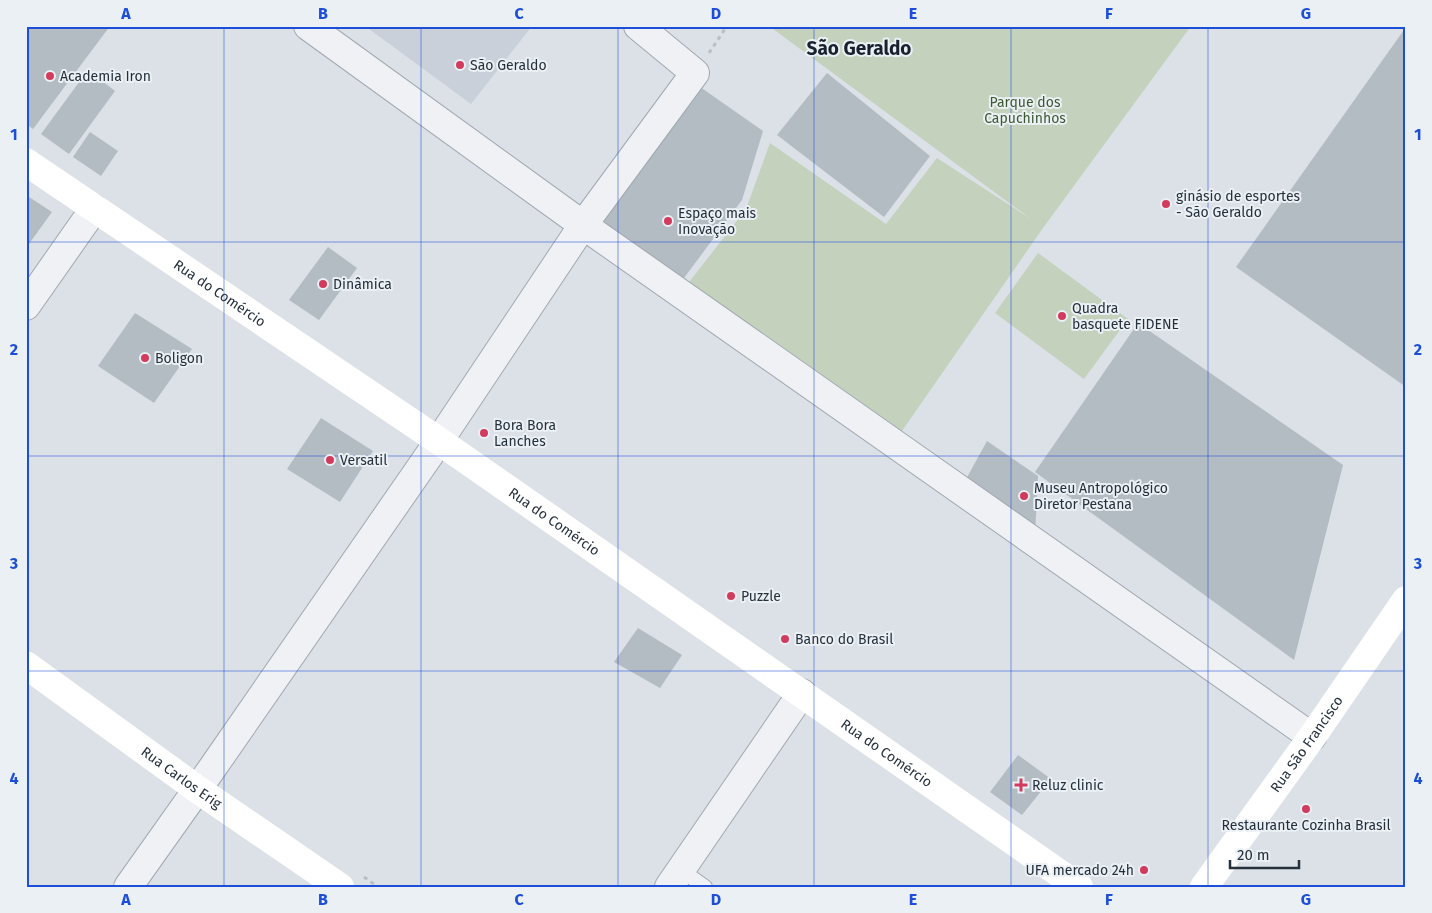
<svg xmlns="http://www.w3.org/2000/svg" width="1432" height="913" font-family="'Fira Sans',sans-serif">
<rect width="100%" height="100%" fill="#dce1e7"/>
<path fill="#cad0d9" d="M365,26H532L471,104Z"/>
<g fill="#c3d1bd">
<path d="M769,26H1191L1043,228L895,441L683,290L746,209L770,143L886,224L937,158L1031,219Z"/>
<path d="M1038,253L1128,319L1084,379L995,313Z"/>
</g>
<g fill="#b3bbc3">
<path d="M27,26H110L33,129L26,124Z"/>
<path d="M1406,27V387L1236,267Z"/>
<path d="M88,70L115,91L69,154L41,134Z"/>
<path d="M827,73L930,156L884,217L777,135Z"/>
<path d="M693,82L763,131L742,200L681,282L594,221Z"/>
<path d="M90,132L118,151L101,176L73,157Z"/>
<path d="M26,195L52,212L26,248Z"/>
<path d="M328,247L357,268L319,320L289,300Z"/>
<path d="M135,313L192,349L154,403L98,366Z"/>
<path d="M1138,323L1343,465L1294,660L1035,472Z"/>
<path d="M321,418L373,451L340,502L287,469Z"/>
<path d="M987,441L1038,476L1035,534L965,481Z"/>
<path d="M638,628L682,655L660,688L614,662Z"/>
<path d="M1018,755L1051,779L1022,815L990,792Z"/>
</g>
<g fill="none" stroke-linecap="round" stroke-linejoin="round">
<defs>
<path id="lane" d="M681,870L705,887"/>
<g id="street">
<path d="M308,26L583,225L1312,737"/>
<path d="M26,306L94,209"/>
<path d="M128,887L211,770L439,441L583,225L695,73L638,26"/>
<path d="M669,887L802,693"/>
</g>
</defs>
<use href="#lane" stroke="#a1a8b1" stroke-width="16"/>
<use href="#street" stroke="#a1a8b1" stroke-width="30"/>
<g stroke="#babfc5" stroke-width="3" stroke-dasharray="4 4" stroke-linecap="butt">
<path d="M709,53L727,26"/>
<path d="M364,877L378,887"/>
</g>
<use href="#lane" stroke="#eff1f5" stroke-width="14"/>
<use href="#street" stroke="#eff1f5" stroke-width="28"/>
<g stroke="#fff" stroke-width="28">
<path id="s1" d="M26,162L439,441L1079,887"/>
<path id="s2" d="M26,665L197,789L340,887"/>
<path id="s3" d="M1204,887L1312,737L1406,600"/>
</g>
</g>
<path fill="none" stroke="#1d4ed8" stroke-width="1" stroke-opacity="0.55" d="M224,26V887M421,26V887M618,26V887M814,26V887M1011,26V887M1208,26V887M26,242H1406M26,456H1406M26,671H1406"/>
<g fill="#d13c5e" stroke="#ebf0f4" stroke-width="2">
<circle cx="460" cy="65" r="5"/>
<circle cx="50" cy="76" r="5"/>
<circle cx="1166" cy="204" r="5"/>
<circle cx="668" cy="221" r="5"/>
<circle cx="323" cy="284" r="5"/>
<circle cx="1062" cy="316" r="5"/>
<circle cx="145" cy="358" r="5"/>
<circle cx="484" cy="433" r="5"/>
<circle cx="330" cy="460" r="5"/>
<circle cx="1024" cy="496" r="5"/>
<circle cx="731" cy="596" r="5"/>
<circle cx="785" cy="639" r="5"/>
<path d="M1018.5 777.5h5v5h5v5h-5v5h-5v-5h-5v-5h5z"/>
<circle cx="1306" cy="809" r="5"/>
<circle cx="1144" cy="870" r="5"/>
</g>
<g text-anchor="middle" stroke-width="4" stroke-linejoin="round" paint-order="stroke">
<g font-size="14" fill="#25303d" stroke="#ebf0f4" text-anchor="start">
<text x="470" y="70">São Geraldo</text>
<text x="60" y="81">Academia Iron</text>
<text x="1176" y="201">ginásio de esportes<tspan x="1176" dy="16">- São Geraldo</tspan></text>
<text x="678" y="218">Espaço mais<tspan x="678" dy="16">Inovação</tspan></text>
<text x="333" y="289">Dinâmica</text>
<text x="1072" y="313">Quadra<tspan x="1072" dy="16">basquete FIDENE</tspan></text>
<text x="155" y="363">Boligon</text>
<text x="494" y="430">Bora Bora<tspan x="494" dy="16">Lanches</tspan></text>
<text x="340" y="465">Versatil</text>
<text x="1034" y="493">Museu Antropológico<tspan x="1034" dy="16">Diretor Pestana</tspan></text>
<text x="741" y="601">Puzzle</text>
<text x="795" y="644">Banco do Brasil</text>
<text x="1032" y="790">Reluz clinic</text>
<text x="1306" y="830" text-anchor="middle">Restaurante Cozinha Brasil</text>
<text x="1134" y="875" text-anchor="end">UFA mercado 24h</text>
</g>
<g font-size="14" fill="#3d5932" stroke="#ebf0f4">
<text x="1025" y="107">Parque dos<tspan x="1025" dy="16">Capuchinhos</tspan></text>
</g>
<g font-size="14" fill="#25303d" stroke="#ebf0f4">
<text dy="5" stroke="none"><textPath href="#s1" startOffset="234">Rua do Comércio</textPath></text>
<text dy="5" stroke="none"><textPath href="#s1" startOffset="639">Rua do Comércio</textPath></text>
<text dy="5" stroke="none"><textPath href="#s3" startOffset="176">Rua São Francisco</textPath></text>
<text dy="5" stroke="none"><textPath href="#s1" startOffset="1044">Rua do Comércio</textPath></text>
<text dy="5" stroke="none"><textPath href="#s2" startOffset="192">Rua Carlos Erig</textPath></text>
</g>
<g font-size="19" font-weight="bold" fill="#18212e" stroke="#ebf0f4">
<text x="859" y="55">São Geraldo</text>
</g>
</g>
<rect width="1432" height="913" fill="none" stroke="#ebf0f4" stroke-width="55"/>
<path d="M1230 860v8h69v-8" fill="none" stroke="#25303d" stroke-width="2.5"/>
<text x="1237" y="860" font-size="15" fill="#25303d" stroke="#ebf0f4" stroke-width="4" paint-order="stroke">20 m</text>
<rect x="28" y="28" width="1376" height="858" fill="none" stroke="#1d4ed8" stroke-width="2"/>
<g font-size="16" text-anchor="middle" font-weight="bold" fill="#1d4ed8">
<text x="126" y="19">A</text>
<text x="323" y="19">B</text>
<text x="519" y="19">C</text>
<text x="716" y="19">D</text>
<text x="913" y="19">E</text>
<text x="1109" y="19">F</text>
<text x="1306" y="19">G</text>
<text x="14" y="140">1</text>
<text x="1418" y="140">1</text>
<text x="14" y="355">2</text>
<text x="1418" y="355">2</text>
<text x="14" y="569">3</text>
<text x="1418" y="569">3</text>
<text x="14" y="784">4</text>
<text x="1418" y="784">4</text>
<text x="126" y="905">A</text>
<text x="323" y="905">B</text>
<text x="519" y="905">C</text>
<text x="716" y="905">D</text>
<text x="913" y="905">E</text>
<text x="1109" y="905">F</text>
<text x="1306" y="905">G</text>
</g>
</svg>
